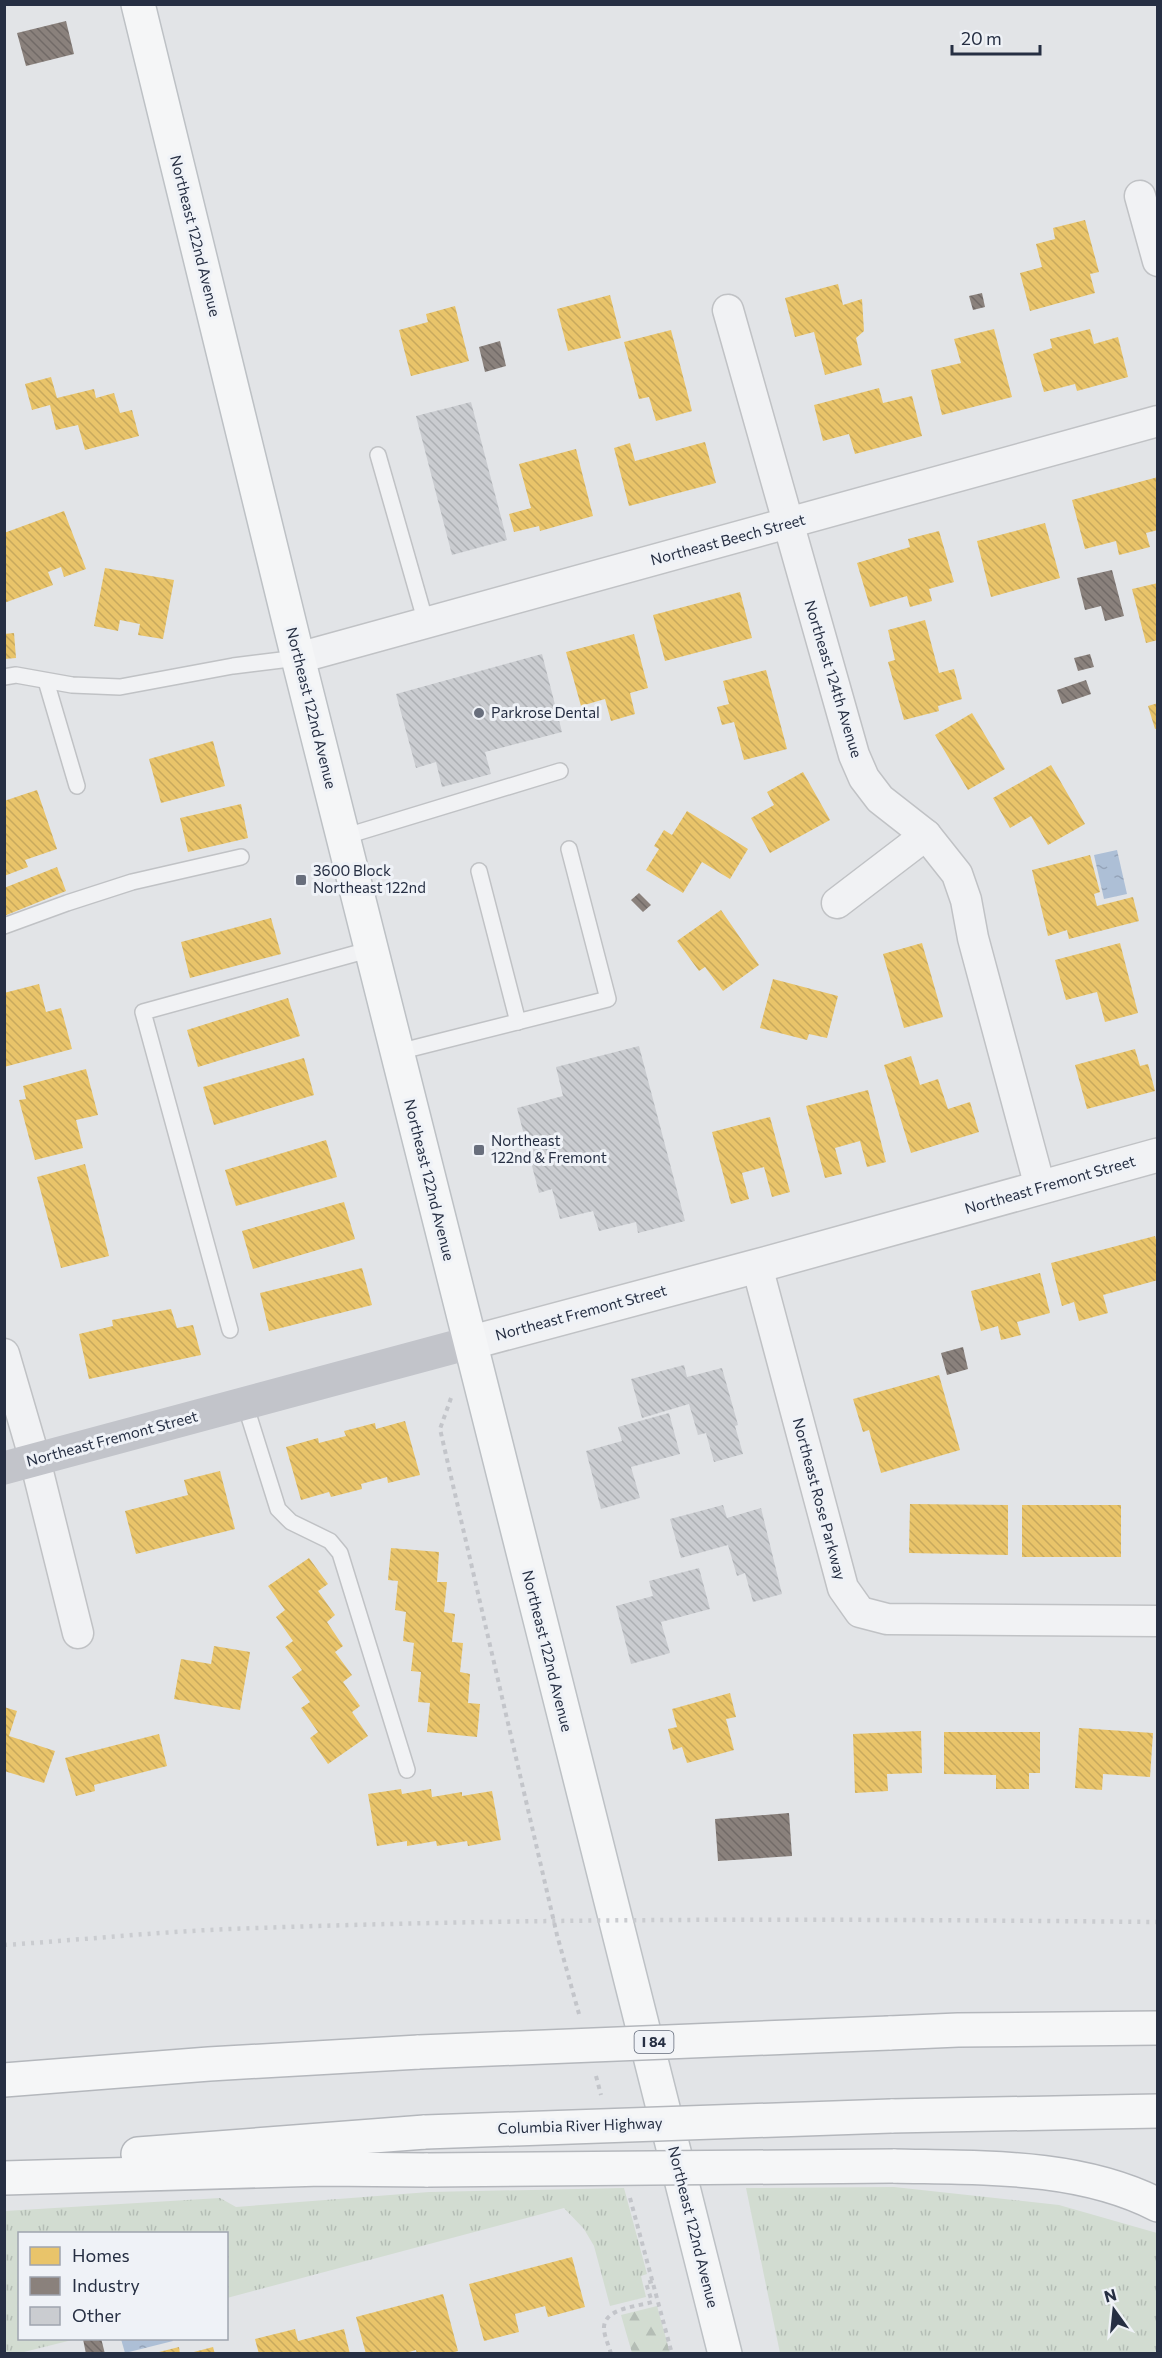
<svg xmlns="http://www.w3.org/2000/svg" width="1162" height="2358" font-family="Commissioner,sans-serif">
<defs>
<pattern id="grass-tufts" width="24" height="20" patternUnits="userSpaceOnUse" patternTransform="scale(1.5)"><rect width="24" height="20" fill="#d2dcd1"/><path d="M3 7l-1-3M5 7V3M7 7l1-3M15 17l-1-3M17 17v-4M19 17l1-3" fill="none" stroke="#b4bdb5"/></pattern>
<pattern id="forest-firs" width="22" height="20" patternUnits="userSpaceOnUse" patternTransform="scale(1.5)"><rect width="22" height="20" fill="#d2dcd1"/><path d="M5 1l3.5 6h-7zM16 11l3.5 6h-7z" fill="#b4bdb5"/></pattern>
<pattern id="water-ripples" width="26" height="14" patternUnits="userSpaceOnUse" patternTransform="scale(1.5)"><rect width="26" height="14" fill="#adbfd6"/><path d="M2 4q2-2 4 0t4 0M15 11q2-2 4 0t4 0" fill="none" stroke="#95a4b9"/></pattern>
<pattern id="homes-back-hatch" width="6" height="6" patternUnits="userSpaceOnUse" patternTransform="scale(1.5)"><rect width="6" height="6" fill="#e9c46a"/><path d="M-1 5l2 2M0 0l6 6M5-1l2 2" fill="none" stroke="#c8a95d"/></pattern>
<pattern id="industry-back-hatch" width="6" height="6" patternUnits="userSpaceOnUse" patternTransform="scale(1.5)"><rect width="6" height="6" fill="#8a817c"/><path d="M-1 5l2 2M0 0l6 6M5-1l2 2" fill="none" stroke="#716a67"/></pattern>
<pattern id="building-back-hatch" width="6" height="6" patternUnits="userSpaceOnUse" patternTransform="scale(1.5)"><rect width="6" height="6" fill="#caccd0"/><path d="M-1 5l2 2M0 0l6 6M5-1l2 2" fill="none" stroke="#adb0b4"/></pattern>
</defs>
<rect width="100%" height="100%" fill="#e2e4e7"/>
<g fill="url(#grass-tufts)">
<path d="M894,2187L1059,2205L1157,2233V2353H780L746,2188Z"/>
<path d="M624,2188L647,2274L641,2276L646,2297L610,2306L594,2246L584,2229L564,2208L227,2298L226,2234H20V2338L76,2339L20,2353H5V2211L220,2198L236,2207L429,2192Z"/>
</g>
<path fill="url(#forest-firs)" d="M657,2306L670,2353H632L621,2315Z"/>
<g fill="url(#water-ripples)">
<path d="M1117,850L1127,894L1104,899L1094,855Z"/>
<path d="M121,2339H172L173,2341L125,2353Z"/>
</g>
<g fill="url(#homes-back-hatch)">
<path d="M1085,220L1099,272L1090,274L1095,293L1030,311L1020,273L1042,267L1036,244L1055,239L1053,228Z"/>
<path d="M838,284L843,305L862,299L864,331L856,338L862,365L825,375L814,332L795,337L785,298Z"/>
<path d="M610,295L621,338L568,351L557,309Z"/>
<path d="M455,306L469,361L411,376L399,330L428,322L426,314Z"/>
<path d="M994,329L1012,397L942,415L931,370L961,363L954,339Z"/>
<path d="M1090,329L1094,344L1118,337L1128,377L1077,391L1075,384L1044,392L1033,354L1052,348L1050,339Z"/>
<path d="M671,330L692,411L656,421L649,397L639,399L624,342Z"/>
<path d="M51,377L57,398L94,389L96,398L114,393L120,413L132,410L139,436L85,450L78,425L56,430L50,405L32,410L25,384Z"/>
<path d="M879,388L883,403L912,396L922,436L855,454L849,434L823,441L814,405Z"/>
<path d="M705,442L716,483L629,506L614,448L630,443L635,461Z"/>
<path d="M576,449L593,516L540,531L539,526L514,532L509,514L531,508L519,464Z"/>
<path d="M1158,477V530L1146,533L1150,547L1119,555L1116,541L1085,549L1072,500Z"/>
<path d="M64,511L86,569L64,577L61,567L48,572L53,585L4,603V533Z"/>
<path d="M1045,523L1060,578L991,597L977,541Z"/>
<path d="M939,531L954,582L929,589L932,601L910,607L907,596L870,607L857,563L910,547L908,539Z"/>
<path d="M105,568L174,580L163,639L138,635L140,624L120,620L118,631L94,626Z"/>
<path d="M1158,583V640L1146,643L1132,589Z"/>
<path d="M740,592L752,638L665,661L653,615Z"/>
<path d="M925,620L939,673L954,669L962,699L938,706L939,711L904,720L888,662L895,660L888,630Z"/>
<path d="M14,633L16,658L4,659V634Z"/>
<path d="M634,634L648,688L630,693L635,714L611,721L605,699L581,706L566,652Z"/>
<path d="M766,670L787,749L744,760L734,722L722,725L717,707L729,704L723,681Z"/>
<path d="M1158,703V728L1155,729L1148,706Z"/>
<path d="M972,713L1005,769L968,790L935,735Z"/>
<path d="M213,741L225,786L161,803L149,759Z"/>
<path d="M1051,765L1085,824L1048,845L1031,816L1010,828L993,798Z"/>
<path d="M803,772L830,820L770,853L751,818L774,805L767,792Z"/>
<path d="M37,790L57,849L25,860L28,867L4,876V801Z"/>
<path d="M241,804L248,838L188,852L180,818Z"/>
<path d="M687,811L748,849L730,879L702,862L683,893L646,870L659,849L654,846L664,830L672,835Z"/>
<path d="M1090,855L1100,892L1094,894L1097,906L1133,897L1139,921L1069,939L1067,930L1048,936L1032,870Z"/>
<path d="M57,867L66,891L4,916V888Z"/>
<path d="M721,910L759,965L723,991L705,967L699,971L677,941Z"/>
<path d="M271,918L281,954L190,978L181,942Z"/>
<path d="M922,943L943,1017L904,1028L883,954Z"/>
<path d="M1120,943L1138,1013L1105,1022L1097,992L1066,1000L1055,960Z"/>
<path d="M773,979L838,996L827,1038L809,1034L807,1040L760,1028Z"/>
<path d="M39,984L46,1012L61,1008L72,1049L4,1067V993Z"/>
<path d="M288,998L300,1036L198,1067L187,1030Z"/>
<path d="M1135,1049L1140,1066L1148,1064L1155,1091L1087,1109L1075,1065Z"/>
<path d="M911,1056L920,1085L938,1079L948,1109L970,1102L979,1132L911,1153L884,1065Z"/>
<path d="M304,1058L314,1095L214,1125L203,1087Z"/>
<path d="M86,1069L98,1115L76,1120L83,1148L35,1160L19,1100L26,1099L23,1086Z"/>
<path d="M868,1090L886,1162L867,1167L860,1141L835,1148L842,1174L825,1178L806,1106Z"/>
<path d="M770,1117L790,1192L772,1197L764,1167L742,1173L749,1199L731,1204L712,1132Z"/>
<path d="M326,1140L337,1177L236,1206L225,1170Z"/>
<path d="M85,1164L109,1256L61,1268L37,1177Z"/>
<path d="M344,1202L355,1239L253,1269L242,1231Z"/>
<path d="M1155,1236L1158,1247V1280L1103,1295L1108,1313L1079,1321L1074,1302L1062,1306L1051,1263Z"/>
<path d="M362,1268L372,1305L269,1331L260,1293Z"/>
<path d="M1040,1273L1050,1313L1017,1322L1021,1335L1001,1340L998,1326L981,1331L971,1291Z"/>
<path d="M171,1309L177,1328L193,1325L201,1355L89,1379L79,1334L113,1326L112,1320Z"/>
<path d="M939,1375L960,1450L881,1473L869,1430L863,1432L853,1399Z"/>
<path d="M405,1421L420,1475L388,1483L387,1477L361,1484L362,1489L331,1497L329,1492L301,1500L286,1447L318,1438L319,1443L346,1436L344,1431L375,1423L376,1429Z"/>
<path d="M220,1471L235,1529L136,1554L125,1511L188,1495L184,1480Z"/>
<path d="M910,1504L1008,1505V1555L909,1553Z"/>
<rect x="1022" y="1505" width="99" height="52"/>
<path d="M391,1548L439,1552L437,1582H447L444,1612L455,1614L452,1642L463,1643L460,1672L470,1674L468,1703L480,1704L477,1737L427,1732L430,1703L418,1702L421,1672L411,1671L414,1643L403,1641L406,1612L395,1610L398,1581L388,1580Z"/>
<path d="M309,1558L328,1584L318,1591L335,1615L327,1622L343,1646L335,1652L352,1675L343,1682L360,1706L352,1712L368,1736L328,1764L310,1738L318,1732L301,1708L310,1702L292,1677L302,1670L285,1647L293,1641L276,1617L285,1610L268,1586Z"/>
<path d="M214,1646L250,1652L240,1710L174,1699L181,1659L211,1664Z"/>
<path d="M730,1693L736,1717L726,1719L734,1750L687,1763L682,1747L673,1750L668,1729L677,1727L672,1709Z"/>
<path d="M4,1707L17,1711L9,1736L55,1751L44,1783L4,1771Z"/>
<path d="M1079,1728L1153,1733L1150,1777L1103,1774L1102,1790L1075,1788Z"/>
<path d="M921,1731L922,1773L887,1774L888,1791L855,1793L853,1734Z"/>
<path d="M944,1732H1040V1773H1029V1789H996V1775L944,1774Z"/>
<path d="M159,1734L167,1766L94,1785L95,1791L76,1796L65,1758Z"/>
<path d="M401,1789L402,1794L431,1789L432,1797L462,1792V1796L492,1791L501,1840L468,1846L467,1841L437,1846L436,1841L407,1846V1841L377,1846L368,1794Z"/>
<path d="M572,2257L585,2307L548,2317L545,2306L515,2314L519,2332L484,2341L469,2284Z"/>
<path d="M443,2294L458,2351L448,2354H417L416,2350L402,2354H366L356,2317Z"/>
<path d="M295,2329L298,2341L344,2329L350,2354H259L255,2339Z"/>
<path d="M179,2347L180,2354H155V2353Z"/>
<path d="M213,2347L215,2354H190V2353Z"/>
</g>
<g fill="url(#industry-back-hatch)">
<path d="M66,21L74,54L26,66L17,33Z"/>
<path d="M982,293L985,307L973,310L969,296Z"/>
<path d="M500,341L506,366L485,372L479,347Z"/>
<path d="M1112,570L1124,616L1105,621L1101,606L1085,610L1077,578Z"/>
<path d="M1090,654L1094,667L1078,671L1074,658Z"/>
<path d="M1086,680L1091,694L1062,704L1057,690Z"/>
<path d="M639,893L651,905L643,912L631,900Z"/>
<path d="M963,1347L968,1369L947,1375L941,1353Z"/>
<path d="M789,1813L792,1856L718,1861L715,1819Z"/>
<path d="M101,2338L105,2354H86L83,2339Z"/>
</g>
<g fill="url(#building-back-hatch)">
<path d="M471,402L507,540L452,555L416,416Z"/>
<path d="M542,654L562,732L485,752L491,774L442,787L436,762L416,768L396,694Z"/>
<path d="M639,1046L685,1221L638,1233L636,1222L599,1231L593,1211L560,1219L552,1189L539,1193L517,1108L563,1096L556,1067Z"/>
<path d="M684,1365L687,1377L722,1368L738,1425L735,1426L743,1454L714,1462L706,1433L698,1435L689,1404L642,1418L631,1379Z"/>
<path d="M669,1413L680,1454L631,1467L640,1498L601,1509L586,1451L622,1441L618,1427Z"/>
<path d="M723,1505L727,1518L761,1508L782,1594L753,1602L745,1573L737,1576L728,1545L681,1558L670,1519Z"/>
<path d="M699,1568L710,1609L661,1622L670,1653L631,1664L616,1606L653,1596L649,1581Z"/>
</g>
<g fill="none" stroke-linecap="round" stroke-linejoin="round">
<defs>
<g id="service">
<path d="M378,455L426,623"/>
<path d="M4,677L16,675L72,685L120,687L233,666L298,658"/>
<path d="M46,681L77,786"/>
<path d="M343,837L560,771"/>
<path d="M479,871L518,1022"/>
<path d="M4,926L67,903L132,882L241,857"/>
<path d="M398,1052L608,999L569,849"/>
<path d="M230,1330L143,1012L372,949"/>
<path d="M245,1404L278,1509L291,1522L330,1541L340,1553L407,1770"/>
</g>
<g id="minor">
<path d="M1140,196L1158,261"/>
<path d="M728,310L854,755L864,778L880,799L926,835L957,874L966,900L973,938L1040,1187"/>
<path d="M298,658L1158,421"/>
<path d="M837,903L926,835"/>
<path d="M757,1266L843,1588L860,1612L887,1619L1158,1621"/>
<path d="M4,1354L35,1460L78,1633"/>
</g>
<path id="tertiary" d="M469,1343L757,1266L1158,1155"/>
<path id="primary" d="M138,4L298,658L725,2354"/>
<g id="motorway">
<path d="M889,2033L958,2030L1158,2028"/>
<path d="M4,2080L209,2064L419,2052"/>
<path d="M891,2116L1158,2111"/>
<path d="M138,2154L425,2132"/>
<path d="M893,2166C980,2168 1078,2164 1158,2205"/>
<path d="M4,2178L322,2169L428,2170"/>
</g>
</defs>
<use href="#service" stroke="#c0c2c5" stroke-width="18"/>
<use href="#minor" stroke="#c0c2c5" stroke-width="33"/>
<use href="#tertiary" stroke="#c0c2c5" stroke-width="36"/>
<use href="#primary" stroke="#bdc1c5" stroke-width="36"/>
<use href="#motorway" stroke="#b4b7bc" stroke-width="36"/>
<g stroke="#c3c5ca" stroke-width="4" stroke-dasharray="4.5 4.5" stroke-linecap="butt">
<path d="M451,1398L440,1429L557,1935L579,2014"/>
<path d="M596,2076L601,2095"/>
<path d="M630,2198L672,2354"/>
<path d="M611,2354C609,2346 605,2338 604,2330C602,2308 636,2307 652,2302L646,2283L653,2281"/>
</g>
<use href="#service" stroke="#f1f2f4" stroke-width="15"/>
<use href="#minor" stroke="#f1f2f4" stroke-width="30"/>
<use href="#tertiary" stroke="#f1f2f4" stroke-width="33"/>
<path stroke="#c2c4ca" stroke-width="33" d="M4,1468L469,1343"/>
<use href="#primary" stroke="#f5f6f7" stroke-width="33"/>
<use href="#motorway" stroke="#f5f6f7" stroke-width="33"/>
<path stroke="#caccd0" stroke-width="4.5" stroke-dasharray="3 6" stroke-linecap="butt" d="M4,1945C80,1940 155,1932 230,1929C539,1917 848,1919 1158,1922"/>
<defs>
<g id="motorway-bridge">
<path d="M419,2052L889,2033"/>
<path d="M425,2132L891,2116"/>
<path d="M428,2170L893,2166"/>
</g>
</defs>
<use href="#motorway-bridge" stroke="#b4b7bc" stroke-width="36" stroke-linecap="butt"/>
<use href="#motorway-bridge" stroke="#f5f6f7" stroke-width="33"/>
</g>
<g fill="#686e7c" stroke="#eff2f7" stroke-width="2">
<circle cx="479" cy="713" r="6"/>
<rect x="295" y="874" width="12" height="12" rx="3"/>
<rect x="473" y="1144" width="12" height="12" rx="3"/>
</g>
<g text-anchor="middle" stroke-width="6" stroke-linejoin="round" paint-order="stroke">
<rect fill="#eff2f7" stroke="#626a79" stroke-width="1.5" x="634.5" y="2031" width="39" height="22" rx="4.5"/>
<g font-size="14" font-weight="bold" fill="#262f43">
<text x="654" y="2047">I 84</text>
</g>
<g font-size="15" fill="#262f43" stroke="#eff2f7">
<text transform="translate(195 236) rotate(76)" y="5">Northeast 122nd Avenue</text>
<text transform="translate(728 540) rotate(-15)" y="5">Northeast Beech Street</text>
<text transform="translate(833 679) rotate(73)" y="5">Northeast 124th Avenue</text>
<text transform="translate(311 708) rotate(76)" y="5">Northeast 122nd Avenue</text>
<text transform="translate(429 1180) rotate(76)" y="5">Northeast 122nd Avenue</text>
<text transform="translate(1050 1185) rotate(-16)" y="5">Northeast Fremont Street</text>
<text transform="translate(581 1313) rotate(-15)" y="5">Northeast Fremont Street</text>
<text transform="translate(112 1439) rotate(-15)" y="5">Northeast Fremont Street</text>
<text transform="translate(819 1499) rotate(75)" y="5">Northeast Rose Parkway</text>
<text transform="translate(547 1651) rotate(76)" y="5">Northeast 122nd Avenue</text>
<text transform="translate(580 2126) rotate(-2)" y="5">Columbia River Highway</text>
<text transform="translate(693 2227) rotate(76)" y="5">Northeast 122nd Avenue</text>
</g>
<g font-size="15" fill="#262f43" stroke="#eff2f7" text-anchor="start">
<text x="491" y="718">Parkrose Dental</text>
<text x="313" y="876">3600 Block<tspan x="313" dy="17">Northeast 122nd</tspan></text>
<text x="491" y="1146">Northeast<tspan x="491" dy="17">122nd &amp; Fremont</tspan></text>
</g>
</g>
<rect width="1162" height="2358" fill="none" stroke="#262f43" stroke-width="12"/>
<rect x="18" y="2232" width="210" height="108" fill="#eff2f7" stroke="#9fa4af" stroke-width="1.5"/>
<rect x="30" y="2247" width="30" height="18" fill="#e9c46a" stroke="#9fa4af" stroke-width="1.5"/>
<text x="72" y="2262" font-size="18" fill="#262f43">Homes</text>
<rect x="30" y="2277" width="30" height="18" fill="#8a817c" stroke="#9fa4af" stroke-width="1.5"/>
<text x="72" y="2292" font-size="18" fill="#262f43">Industry</text>
<rect x="30" y="2307" width="30" height="18" fill="#caccd0" stroke="#9fa4af" stroke-width="1.5"/>
<text x="72" y="2322" font-size="18" fill="#262f43">Other</text>
<g transform="translate(1114 2310) rotate(345)" stroke="#eff2f7" stroke-width="4.5" paint-order="stroke">
<path d="M0-4.5L10 22L0 15L-10 22Z" fill="#262f43"/>
<text y="-9" font-size="16" font-weight="bold" text-anchor="middle" fill="#262f43">N</text>
</g>
<path d="M952 45v9h88v-9" fill="none" stroke="#262f43" stroke-width="3"/>
<text x="961" y="45" font-size="18" fill="#262f43" stroke="#eff2f7" stroke-width="4.5" paint-order="stroke">20 m</text>
</svg>
